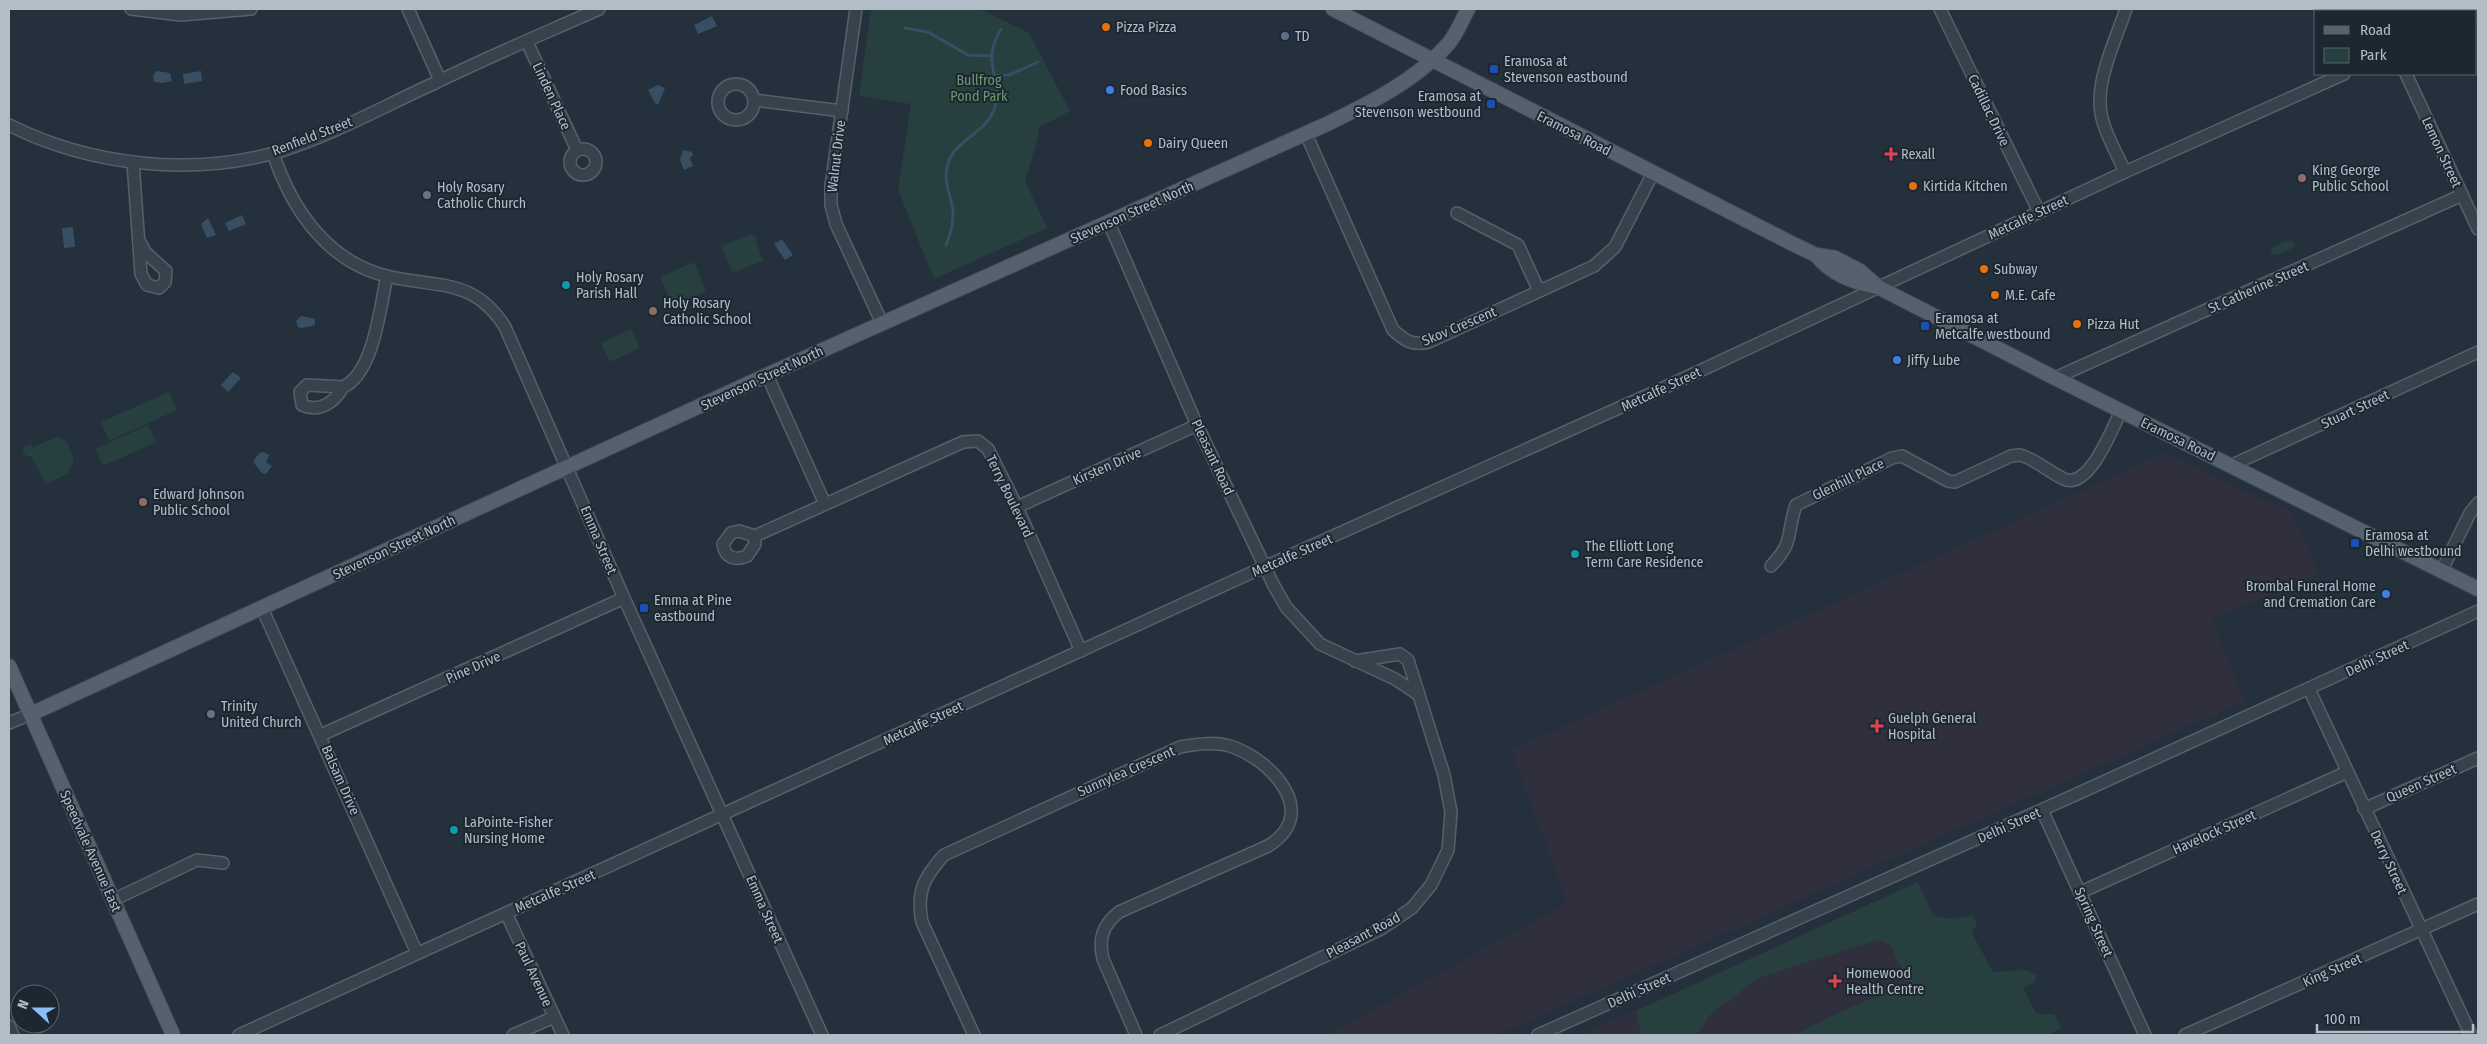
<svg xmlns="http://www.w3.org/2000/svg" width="2487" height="1044" font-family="'Fira Sans Condensed',sans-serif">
<rect width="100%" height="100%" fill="#24313c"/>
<g fill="#302f3e">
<path d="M2165,453L2293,513L2319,574L2212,619L2245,701L1498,1035H1327L1567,903L1511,750Z"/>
<path d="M1918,882L1992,1035H1581Z"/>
</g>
<g fill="#273f3e">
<path d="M871,9H980L1029,33L1070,111L1038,128L1039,134L1025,181L1047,228L934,279L898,190L911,104L859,96Z"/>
<path d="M752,234L757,238L756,242L763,261L734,272L731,270L721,246Z"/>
<path d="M2292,240L2296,246L2278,255L2271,253V249L2280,243Z"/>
<path d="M694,262L706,291L673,306L660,277Z"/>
<path d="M631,329L640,348L610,362L601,343Z"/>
<path d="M169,392L177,410L109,441L101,422Z"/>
<path d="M148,425L156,442L103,466L95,449Z"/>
<path d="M58,437L67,442L74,459L69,473L46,484L31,456L28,457L22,452L24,447L30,444L33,447Z"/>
<path d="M1918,882L1933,915C1947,920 1958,918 1972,915L1977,923L1972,933L1993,972L2024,970L2037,974L2034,983L2023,988L2037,1014H2054L2061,1028L2048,1035H1793L1851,1007L1909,984L1890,945L1878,940L1760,977L1710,1015L1697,1035H1641L1636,1011Z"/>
</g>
<g fill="#384e63">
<path d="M712,16L717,26L698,34L694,25Z"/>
<path d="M157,71L170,73L172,81L162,83L154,82L153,75Z"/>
<path d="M201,71L202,81L184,84L183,74Z"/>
<path d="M658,85L665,88L658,105L655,103L648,90Z"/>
<path d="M683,150L692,152L693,155L690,158L693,166L684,170L680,160Z"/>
<path d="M242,215L246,224L229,231L225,223Z"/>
<path d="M208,218L216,235L207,238L201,224Z"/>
<path d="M73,227L75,247L64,248L62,228Z"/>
<path d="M782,239L793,255L785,260L774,244Z"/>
<path d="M301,316L315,319V325L302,328L298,327L296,321Z"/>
<path d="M233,372L241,378L228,392L221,385Z"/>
<path d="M264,452L269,455L266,462L272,466L266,474L262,473L253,462L259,453Z"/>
</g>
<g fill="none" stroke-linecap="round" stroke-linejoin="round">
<g stroke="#384e63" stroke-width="3">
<path d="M905,28L928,32L968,55L991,56"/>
<path d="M994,76L1009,75L1038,62"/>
<path d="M946,245C950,235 954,224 953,212C952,196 943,184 947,167C953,140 984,135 994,110C1005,80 979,65 1001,29"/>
</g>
<defs>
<g id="minor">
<path d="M131,9L181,15L251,9"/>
<path d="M408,9L440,80"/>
<path d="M856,9L831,186V205L836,224L882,323"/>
<path d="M1940,9L2039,212"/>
<path d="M2376,9L2377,11"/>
<path d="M2476,15L2478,14"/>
<path d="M527,42L577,150"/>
<path d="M2406,74L2478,229"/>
<circle cx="736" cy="102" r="18"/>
<path d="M754,100L842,111"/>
<path d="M9,125C91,166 193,177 281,151C335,134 386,105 437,82C490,56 545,33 599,9"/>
<path d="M1306,134L1393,330C1405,341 1413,346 1429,342L1594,266L1615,247L1653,173"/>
<circle cx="583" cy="162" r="13"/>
<path d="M273,153C291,208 327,262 387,276C435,288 474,277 505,327L624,598L822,1035"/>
<path d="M133,162L141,274L147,285L159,288L165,282L166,271L145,252L140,242"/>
<path d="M2125,172C2116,151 2100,126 2100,103C2099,74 2117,36 2126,9"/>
<path d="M1457,213L1518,245L1539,291"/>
<path d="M1109,223L1197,425L1274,586L1286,607L1320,644L1395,679L1416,693"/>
<path d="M767,375L825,504"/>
<path d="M2055,378L2462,195"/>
<path d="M343,387C335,402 320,413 302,405L300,392L307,385L343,387C374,373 380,307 387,276"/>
<path d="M2232,465L2478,352"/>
<path d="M1017,507L1197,425"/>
<path d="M755,536V544L747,556C735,561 725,558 723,544L731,533L739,531L755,536L963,442L978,441L988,449L1017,507L1081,651"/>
<path d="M1771,566C1795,541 1786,534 1796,505L1892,458L1902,456L1948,481L1955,482L2011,456L2020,455C2036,459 2048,472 2064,479C2089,490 2112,429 2121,411"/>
<path d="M2442,570L2470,513L2478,503"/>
<path d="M262,608L417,953"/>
<path d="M2309,689L2471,1035"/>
<path d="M9,723L31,714"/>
<path d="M321,735L624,598"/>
<path d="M2364,809L2478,758"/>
<path d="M2042,810L2145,1035"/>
<path d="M2081,892L2347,772"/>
<path d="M113,900L197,860L223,863"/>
<path d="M506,913L563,1035"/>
<path d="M9,1026L13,1035"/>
<path d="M239,1035L1253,572L1659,390L2125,172L2344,74"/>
<path d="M513,1035L554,1017"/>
<path d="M974,1035L922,922C916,892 924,877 944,855L1180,747C1197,744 1216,741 1233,747C1274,762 1320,814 1268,846L1119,912C1103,925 1098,938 1103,959L1136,1035"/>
<path d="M1160,1035L1381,929L1412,908L1431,885L1448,850L1451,812L1444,775L1408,660L1400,654L1355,661"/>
<path d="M1538,1035L2077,794L2478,611"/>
<path d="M2185,1035L2478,904"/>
</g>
<g id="major">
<path d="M1333,9L1793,244L1816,255L1835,258L1860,271L1878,287L2055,378L2478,589"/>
<path d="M1816,255C1832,275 1853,282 1877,287"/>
<path d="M9,666L173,1035"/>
<path d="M31,714L767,375L1327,124C1370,103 1417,80 1449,43C1457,33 1462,20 1468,9"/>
</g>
</defs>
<use href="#minor" stroke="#56606b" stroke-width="14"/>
<use href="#major" stroke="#444e59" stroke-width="16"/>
<use href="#minor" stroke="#38424d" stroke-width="11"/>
<use href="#major" stroke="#55616d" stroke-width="14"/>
</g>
<g fill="#e8710a" stroke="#1d2732" stroke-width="2">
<circle cx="1106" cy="27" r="5"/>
<circle cx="1148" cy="143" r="5"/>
<circle cx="1913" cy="186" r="5"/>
<circle cx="1984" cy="269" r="5"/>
<circle cx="1995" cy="295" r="5"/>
<circle cx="2077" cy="324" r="5"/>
</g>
<circle fill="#5c6f8a" stroke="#1d2732" stroke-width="2" cx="1285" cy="36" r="5"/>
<g fill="#1a4fb4" stroke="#1d2732" stroke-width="2">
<rect x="1489" y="64" width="10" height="10" rx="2.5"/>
<rect x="1486" y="99" width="10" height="10" rx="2.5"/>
<rect x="1920" y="321" width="10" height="10" rx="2.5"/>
<rect x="2350" y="538" width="10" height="10" rx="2.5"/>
<rect x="639" y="603" width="10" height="10" rx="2.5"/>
</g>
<g fill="#3f7fe0" stroke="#1d2732" stroke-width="2">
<circle cx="1110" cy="90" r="5"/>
<circle cx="1897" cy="360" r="5"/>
<circle cx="2386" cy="594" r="5"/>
</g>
<g fill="#e0444e" stroke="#1d2732" stroke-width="2">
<path d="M1888.5 146.5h5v5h5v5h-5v5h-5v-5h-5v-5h5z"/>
<path d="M1874.5 718.5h5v5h5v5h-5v5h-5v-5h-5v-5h5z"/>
<path d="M1832.5 973.5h5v5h5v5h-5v5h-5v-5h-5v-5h5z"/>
</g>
<g fill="#8d6e63" stroke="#1d2732" stroke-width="2">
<circle cx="2302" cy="178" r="5"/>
<circle cx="653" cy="311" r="5"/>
<circle cx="143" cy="502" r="5"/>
</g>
<g fill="#6b7280" stroke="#1d2732" stroke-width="2">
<circle cx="427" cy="195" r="5"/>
<circle cx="211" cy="714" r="5"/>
</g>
<g fill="#0f9aa8" stroke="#1d2732" stroke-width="2">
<circle cx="566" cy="285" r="5"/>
<circle cx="1575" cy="554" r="5"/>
<circle cx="454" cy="830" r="5"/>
</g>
<g text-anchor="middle" stroke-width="4" stroke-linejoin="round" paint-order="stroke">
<g font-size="14" fill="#b3bdc8" stroke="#1d2732" text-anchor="start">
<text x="1116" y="32">Pizza Pizza</text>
<text x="1295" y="41">TD</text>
<text x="1504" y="66">Eramosa at<tspan x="1504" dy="16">Stevenson eastbound</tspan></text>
<text x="1120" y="95">Food Basics</text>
<text x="1481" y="101" text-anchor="end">Eramosa at<tspan x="1481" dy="16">Stevenson westbound</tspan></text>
<text x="1158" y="148">Dairy Queen</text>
<text x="1901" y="159">Rexall</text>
<text x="2312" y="175">King George<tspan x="2312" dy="16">Public School</tspan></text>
<text x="1923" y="191">Kirtida Kitchen</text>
<text x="437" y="192">Holy Rosary<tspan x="437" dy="16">Catholic Church</tspan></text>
<text x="1994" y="274">Subway</text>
<text x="576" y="282">Holy Rosary<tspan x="576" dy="16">Parish Hall</tspan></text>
<text x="2005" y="300">M.E. Cafe</text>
<text x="663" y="308">Holy Rosary<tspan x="663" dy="16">Catholic School</tspan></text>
<text x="1935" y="323">Eramosa at<tspan x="1935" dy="16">Metcalfe westbound</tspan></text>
<text x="2087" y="329">Pizza Hut</text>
<text x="1907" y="365">Jiffy Lube</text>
<text x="153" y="499">Edward Johnson<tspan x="153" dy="16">Public School</tspan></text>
<text x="2365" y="540">Eramosa at<tspan x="2365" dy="16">Delhi westbound</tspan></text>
<text x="1585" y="551">The Elliott Long<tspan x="1585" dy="16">Term Care Residence</tspan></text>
<text x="2376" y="591" text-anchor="end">Brombal Funeral Home<tspan x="2376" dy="16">and Cremation Care</tspan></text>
<text x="654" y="605">Emma at Pine<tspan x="654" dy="16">eastbound</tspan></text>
<text x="221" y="711">Trinity<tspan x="221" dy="16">United Church</tspan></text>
<text x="1888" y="723">Guelph General<tspan x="1888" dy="16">Hospital</tspan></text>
<text x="464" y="827">LaPointe-Fisher<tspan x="464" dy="16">Nursing Home</tspan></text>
<text x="1846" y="978">Homewood<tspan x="1846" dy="16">Health Centre</tspan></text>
</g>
<g font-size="14" fill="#6b9971" stroke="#1d2732">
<text x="979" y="85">Bullfrog<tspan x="979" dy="16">Pond Park</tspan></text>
</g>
<g font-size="14" fill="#b3bdc8" stroke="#1d2732">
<text transform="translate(552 96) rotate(65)" y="5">Linden Place</text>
<text transform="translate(1989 110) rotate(64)" y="5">Cadillac Drive</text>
<text transform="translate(1574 133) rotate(27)" y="5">Eramosa Road</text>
<text transform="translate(312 136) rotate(-21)" y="5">Renfield Street</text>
<text transform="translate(2442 152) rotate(65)" y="5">Lemon Street</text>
<text transform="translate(836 156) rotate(-83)" y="5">Walnut Drive</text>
<text transform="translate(1132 212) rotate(-24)" y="5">Stevenson Street North</text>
<text transform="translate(2028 217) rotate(-25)" y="5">Metcalfe Street</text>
<text transform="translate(2258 287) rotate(-24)" y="5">St Catherine Street</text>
<text transform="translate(1459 326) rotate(-23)" y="5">Skov Crescent</text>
<text transform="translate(762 378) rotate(-25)" y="5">Stevenson Street North</text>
<text transform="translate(1661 389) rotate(-25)" y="5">Metcalfe Street</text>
<text transform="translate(2355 409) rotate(-25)" y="5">Stuart Street</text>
<text transform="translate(2178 439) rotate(26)" y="5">Eramosa Road</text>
<text transform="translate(1213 457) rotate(65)" y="5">Pleasant Road</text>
<text transform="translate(1107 466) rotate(-24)" y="5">Kirsten Drive</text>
<text transform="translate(1848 479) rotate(-26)" y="5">Glenhill Place</text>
<text transform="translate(1010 496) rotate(64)" y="5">Terry Boulevard</text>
<text transform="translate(599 540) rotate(67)" y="5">Emma Street</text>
<text transform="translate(394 547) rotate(-25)" y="5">Stevenson Street North</text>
<text transform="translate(1292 555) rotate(-24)" y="5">Metcalfe Street</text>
<text transform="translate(2377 658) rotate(-25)" y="5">Delhi Street</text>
<text transform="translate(473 667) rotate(-24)" y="5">Pine Drive</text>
<text transform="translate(923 723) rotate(-25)" y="5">Metcalfe Street</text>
<text transform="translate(1126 771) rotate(-24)" y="5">Sunnylea Crescent</text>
<text transform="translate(341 780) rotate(66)" y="5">Balsam Drive</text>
<text transform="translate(2421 783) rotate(-24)" y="5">Queen Street</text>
<text transform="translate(2009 825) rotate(-24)" y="5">Delhi Street</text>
<text transform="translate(2214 832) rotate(-24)" y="5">Havelock Street</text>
<text transform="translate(91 851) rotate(66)" y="5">Speedvale Avenue East</text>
<text transform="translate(2389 862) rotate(65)" y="5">Derry Street</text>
<text transform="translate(555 891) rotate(-24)" y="5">Metcalfe Street</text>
<text transform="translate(765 909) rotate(66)" y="5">Emma Street</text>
<text transform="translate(2094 922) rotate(66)" y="5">Spring Street</text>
<text transform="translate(1363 935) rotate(-28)" y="5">Pleasant Road</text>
<text transform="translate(2332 970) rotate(-24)" y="5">King Street</text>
<text transform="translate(534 974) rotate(65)" y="5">Paul Avenue</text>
<text transform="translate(1639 990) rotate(-24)" y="5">Delhi Street</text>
</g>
</g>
<rect width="2487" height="1044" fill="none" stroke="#b3bdc8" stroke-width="20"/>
<rect x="2314" y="10" width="162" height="65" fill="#1d2732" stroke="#59636e"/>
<rect x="2324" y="26" width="25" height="8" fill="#55616d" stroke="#59636e"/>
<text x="2360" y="35" font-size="15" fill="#b3bdc8">Road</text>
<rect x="2324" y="48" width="25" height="15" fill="#273f3e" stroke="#59636e"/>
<text x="2360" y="60" font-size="15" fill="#b3bdc8">Park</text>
<g transform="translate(35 1009) rotate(291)"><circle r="24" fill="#1d2732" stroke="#59636e"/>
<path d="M0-4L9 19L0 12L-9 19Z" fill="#8abef6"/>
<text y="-8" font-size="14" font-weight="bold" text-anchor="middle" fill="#b3bdc8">N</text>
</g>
<path d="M2317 1024v8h156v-8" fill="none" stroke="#b3bdc8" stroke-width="2.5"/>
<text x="2324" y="1024" font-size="15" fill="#b3bdc8" stroke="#1d2732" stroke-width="4" paint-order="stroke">100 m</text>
</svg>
